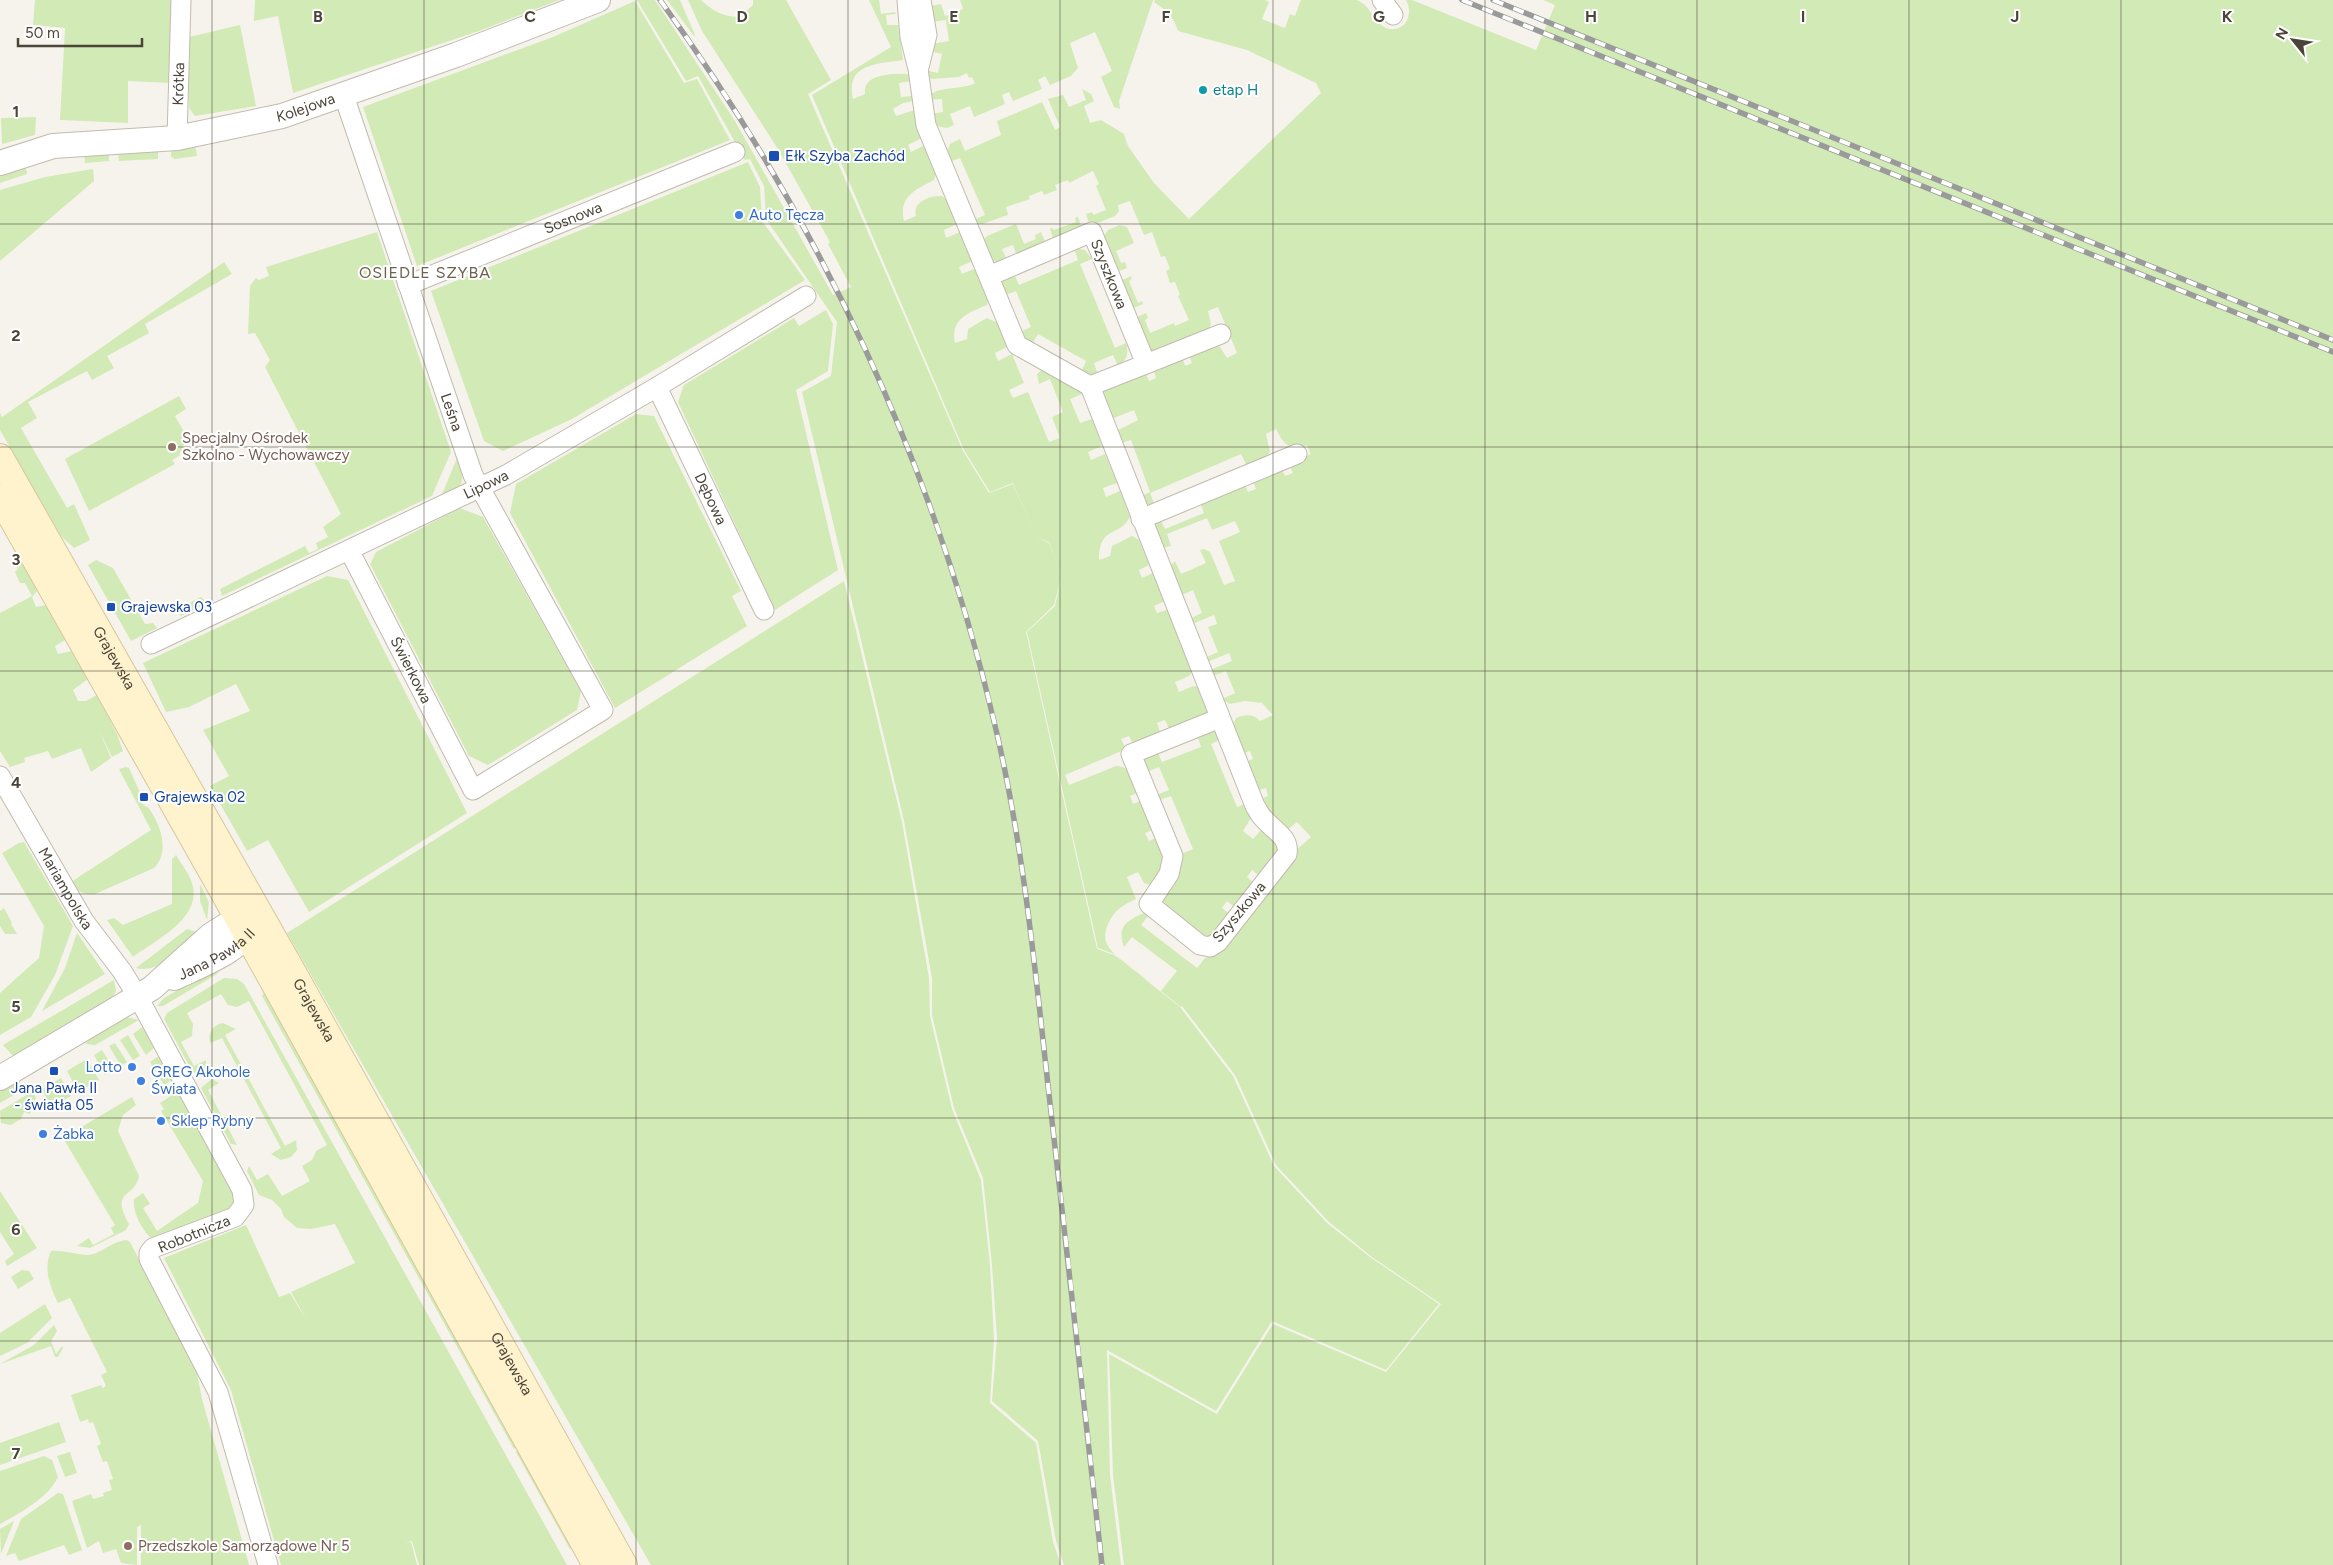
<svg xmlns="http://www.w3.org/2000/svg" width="2333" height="1565" font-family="Figtree,sans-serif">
<rect width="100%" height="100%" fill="#f6f3ec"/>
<g fill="#d2eab5">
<path d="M35,0H174L171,83L128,81V123L60,120L65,28L33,25Z"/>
<path d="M255,0H559L479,31L293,93L278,16L254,21Z"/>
<path d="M637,0H655L735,121L833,295L851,287L828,244L830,242L778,149L702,31L688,0H701C713,11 723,17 740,17L753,5V0H786L831,80L808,94L963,451L989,493L1013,484L1036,537L1049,543L1058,565L1049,542L1036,537L1013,483L990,492L964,450L812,95L891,47L869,0H879L881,14L895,12L896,14L886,15L887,25H898L903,60C878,64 845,63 853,99L865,94C862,74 893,73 908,74L911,81L899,83L901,97L913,96L914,101L903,103L893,109L896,116L915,110L922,138L908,145L911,152L925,145L937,172L934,180C916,189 898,197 904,221L916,216C912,202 930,195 942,196L948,201L957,224L944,230L946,238L960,232L973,261L959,267L962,274L976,268L989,297L987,305C968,313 950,319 955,343L967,339L968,329L987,318L1000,324L1009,346L995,353L998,361L1012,354L1024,383L1009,390L1013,398L1028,392L1049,442L1060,438L1052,417L1063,412L1050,379L1039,384L1037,374L1042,370H1046L1080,389L1082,394L1070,399L1080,423L1092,419L1102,446L1088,452L1091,460L1105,454L1117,483L1103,488L1106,497L1120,491L1130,517C1119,538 1099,525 1099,560L1110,556L1112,546L1132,536L1139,540L1149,565L1139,570L1142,578L1153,573L1165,601L1154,606L1157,613L1169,609L1193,671L1189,676L1175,682L1179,692L1193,686L1200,687L1209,708L1205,716L1170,731L1165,720L1157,723L1161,735L1134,746L1129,736L1121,739L1126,749L1065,775L1069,785L1116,766C1132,767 1134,779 1139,792L1130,796L1133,804L1143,800L1155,829L1145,833L1149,841L1158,837L1166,861L1151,885L1144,883L1138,872L1127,877L1136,899C1125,904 1116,909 1110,920C1106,927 1104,935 1106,942C1112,958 1148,980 1161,991L1177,971L1132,937L1124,947C1116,926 1128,920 1146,912L1149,915L1141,925L1197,968L1205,958L1214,956L1294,852L1311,837L1297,822L1285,832L1272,817L1260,799L1268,796L1266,788L1256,791L1245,762L1253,759L1250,751L1242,754L1232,727L1236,718C1245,715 1253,713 1260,721L1273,715L1262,703L1245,701L1230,704L1222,699L1235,693L1226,671L1213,676L1210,670L1232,661L1229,653L1207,662L1205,658L1218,652L1208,627L1217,624L1214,615L1192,624L1189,619L1202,613L1193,590L1180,596L1169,567L1175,561L1181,574L1206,563L1200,550L1204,549L1210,552L1224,585L1235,581L1219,541L1240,532L1235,521L1212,530L1207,518L1167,534L1171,546L1162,548L1152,528L1160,519L1165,529L1204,513L1200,502L1244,483L1248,492L1256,489L1252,479L1281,468L1285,476L1293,473L1289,464L1311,454L1307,445C1289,452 1283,443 1276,429L1266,434L1270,452L1265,458L1247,466L1241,454L1150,493L1155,506L1142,503L1138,497L1150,492L1131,440L1118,444L1116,431L1138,420L1134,410L1114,418L1109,416L1101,397L1104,390L1145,371L1149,381L1156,378L1153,368L1182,356L1185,366L1192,363L1188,353L1214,345L1220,347L1227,358L1237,353L1218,307L1208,311L1211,324L1208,330L1157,352L1147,349L1133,319L1146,313L1148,318L1145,320L1150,333L1174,323L1175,326L1189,320L1178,296L1180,295L1175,282L1170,283L1166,271L1170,269L1165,256L1161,257L1152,232L1144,235L1130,201L1118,205L1119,211L1115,216L1090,226L1086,214L1092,212L1093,215L1106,210L1096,186L1099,184L1093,171L1069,183L1068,180L1055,185L1057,190L1044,195L1042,191L1029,196L1030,199L1006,207L1008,215L982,224H976L973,220L985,215L960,158L949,162L946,154L950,144L960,139L965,151L1001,135L997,121L1042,102L1055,130L1060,127L1048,99L1063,95L1069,107L1086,100L1082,89L1091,94L1094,101L1084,106L1090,123L1101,120L1124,134L1128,146L1154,183L1189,219L1321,93L1316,83L1247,50L1178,31C1174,17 1166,10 1154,2L1155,0H1265L1269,2L1262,19L1285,28L1290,14L1295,16L1301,0C1318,0 1340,0 1356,0C1369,4 1371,16 1380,24C1389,33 1404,30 1408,18C1410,11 1409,6 1406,0H1412L1536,50L1555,5L1543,0H2333V1565H1124L1113,1475L1109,1354L1217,1414L1273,1324L1386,1372L1441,1304L1372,1257L1329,1222L1276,1165L1235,1075L1182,1006L1181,1007L1114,954L1098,948L1027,632L1055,606L1062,575L1054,605L1026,632L1097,949L1114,955L1180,1007L1233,1076L1274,1166L1327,1223L1370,1257L1439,1304L1386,1370L1272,1321L1216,1411L1107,1350L1110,1475L1121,1565H1064L1056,1541L1038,1441L992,1401L997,1338L992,1265L983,1178L954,1108L932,1015V978L904,821L802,392L831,376L837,322L766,219L764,186L750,159L745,160L698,76L686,81Z"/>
<path d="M667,0H680L695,35L694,36Z"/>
<path d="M960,0H1153L1119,101L1120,109L1114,107L1101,77L1112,71L1095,32L1070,43L1078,68L1071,76L1050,85L1045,76L1038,80L1042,89L1013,101L1009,92L1002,95L1005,104L974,117L970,106L950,114L954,125L947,128L936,126L931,114L943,112L942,99L929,100L931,94C943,86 962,90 975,83L972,77L969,78L967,73L959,77L932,79L929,77L925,70L938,73L942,54L930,51L932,44L949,41L946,20L931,22V6L941,4L945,16L963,9Z"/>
<path d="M635,1L684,83L697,79L730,140L417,266L363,107L553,37Z"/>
<path d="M240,25L256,106L195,116L189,108V37Z"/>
<path d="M36,117L35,135L2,144L1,118Z"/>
<path d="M195,145L197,156L175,159L171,157V153L173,149Z"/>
<path d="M158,150V159L119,161L118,152Z"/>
<path d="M109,152V161L85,163L84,153Z"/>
<path d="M748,162L760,187L762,221L805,280L572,419L503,451L484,441L431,291Z"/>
<path d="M25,164L27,174L0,183V173Z"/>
<path d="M93,169L94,181L0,261V190L45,177Z"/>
<path d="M1078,217L1082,229L1054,241L1050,229L1052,228L1054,230L1076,222L1075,218Z"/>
<path d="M1016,224L1024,244L1036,239L1035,235L1041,232L1046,244L1017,256L1013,245L1002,249L1007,260L999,262L992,261L983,240L987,236Z"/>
<path d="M1120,225L1127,227L1134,243L1116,251L1121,263L1125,262L1127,268L1114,273L1102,239L1108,230Z"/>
<path d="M377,232L451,452L432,496L222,596L220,589L305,546L309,553L318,549L316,543L328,537L323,527L341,514L265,367L270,360L255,333L248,334L250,286L256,278L259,280L269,276L266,267Z"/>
<path d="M1074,248L1085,250L1092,259L1080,264L1115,348L1126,343C1129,354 1127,360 1118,366L1113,355L1094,363L1098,375L1092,376L1081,372L1086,361L1038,334L1032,344L1025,340L1020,332L1031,327L1016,291L1005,295L1002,281L1014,274L1019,285L1078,260Z"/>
<path d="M224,262L232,274L145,324L149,333L107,356L114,368L92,380L87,371L28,402L37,418L21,428L67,508L74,504L90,540L74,548L61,536L0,430V413L2,417Z"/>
<path d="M1131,276L1132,279L1129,281L1138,303L1142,301L1143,304L1129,310L1118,282Z"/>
<path d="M826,310L833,324L828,371L796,390L838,570L775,610L678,402L684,385L794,318L799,326Z"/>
<path d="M179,396L186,409L175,416L187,437L179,456L172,460L175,464L89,511L65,459Z"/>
<path d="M636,414L654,416L741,591L732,596L747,626L615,708L510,513L516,484Z"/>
<path d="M457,458C461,468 465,476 460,486L441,497Z"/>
<path d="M460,508L483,517L581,691L577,710L488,765L469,756L370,564L376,552Z"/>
<path d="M21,560L37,591L32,597L36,607L47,605L65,640L55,646L58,654L72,651L88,679L73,690L78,701H86L97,695L117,734L123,751L112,757L99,730L111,758L91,772L81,748L52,759L48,751L24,758L25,762L10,767L0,751V613L32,596L25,583H20L15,572L18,569L13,561Z"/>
<path d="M96,560L113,568L145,624L153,623L157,628L131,641L88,565Z"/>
<path d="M327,576L348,580L467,813L309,912L268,840L247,851L210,786L229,776L203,730L250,711L236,684L189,707L166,712L143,663Z"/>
<path d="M844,581L902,822L929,978L930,1016L952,1109L981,1180L990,1265L994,1339L990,1403L1036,1443L1053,1542L1061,1565H651L287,933Z"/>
<path d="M201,597L207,603L181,616L178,609Z"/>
<path d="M1209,731L1217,732L1222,739L1211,744L1237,807L1248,803L1253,815L1243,831L1253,839L1263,828L1281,845L1262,878L1252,870L1247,877L1256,885L1237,909L1227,901L1222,908L1232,916L1211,937L1205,938L1162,904L1161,899L1181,854L1193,849L1171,796L1159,800L1157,795L1169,790L1159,767L1147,772L1144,761L1146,757L1157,751L1162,762L1201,747L1197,735Z"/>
<path d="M126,767L129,768L140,793L138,795C139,798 141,804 144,805C146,807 149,807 150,810C161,826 170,853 154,868L95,894C84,895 77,892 71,882L151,830L119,769Z"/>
<path d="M24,842L73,926L55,975L31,1017L0,1035V993L39,958L44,926L2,853L19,843Z"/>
<path d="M176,855C181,864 189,873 192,883C203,918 156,940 133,957L107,920L114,918L123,925L172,904V859Z"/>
<path d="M200,884L209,902L207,920L200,901Z"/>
<path d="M4,908L12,923L11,924L17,934H5L0,926V911Z"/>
<path d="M187,929L201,933C186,947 157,975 136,968Z"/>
<path d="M77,933L105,974L42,1011L65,968Z"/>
<path d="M222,965L217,974L163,1006H157L164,998Z"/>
<path d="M224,978L237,979L244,984L567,1565H419L412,1541L405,1543L411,1542L417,1565H281L231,1390L164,1258L246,1225L279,1297L290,1293L307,1321L291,1292L355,1263L335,1224L311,1229L297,1228L284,1217L281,1209L272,1200L259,1195L247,1171L249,1166L257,1180L268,1174L282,1196L310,1181L302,1166L312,1160L316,1151L327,1145L249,1001L237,1007L228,1005L221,994L187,1013L193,1024L192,1036L181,1042L194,1066L206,1060V1066L198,1072L193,1073L164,1019L167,1013Z"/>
<path d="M114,980L116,991L110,1003L18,1057L12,1055L3,1045Z"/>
<path d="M265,991L519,1446L514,1449L262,996Z"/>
<path d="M126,1017L139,1020L95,1045L85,1044L102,1029Z"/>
<path d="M223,1023L236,1029L225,1035L285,1146L296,1140L297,1150L291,1157L281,1160L271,1154L281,1148L222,1038L210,1043C208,1033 212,1025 223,1023Z"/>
<path d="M142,1027L155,1047L146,1055L133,1034Z"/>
<path d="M128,1035L140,1056L133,1060L120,1040Z"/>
<path d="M115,1043L127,1062L121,1066L109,1046Z"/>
<path d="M102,1050L114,1070L105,1075L94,1055Z"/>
<path d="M157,1057L161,1058L172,1078L170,1081L164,1085L150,1062Z"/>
<path d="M87,1059L99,1080L78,1092L67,1071Z"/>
<path d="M61,1078L71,1096L52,1107L42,1090Z"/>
<path d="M212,1079L219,1083L208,1090L237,1145L231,1144L201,1088Z"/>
<path d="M22,1083L19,1092L0,1103V1088Z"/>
<path d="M175,1090L179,1092L236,1198L233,1208L155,1241C144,1234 132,1213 134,1199L143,1193L150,1204L143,1208L157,1231L198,1203L203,1181L161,1111L164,1109L160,1103L171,1096L169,1093Z"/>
<path d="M30,1093H33L36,1097L30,1114L24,1112L21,1119L11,1125L1,1123L0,1111Z"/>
<path d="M132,1097L136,1105L123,1115L118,1131L139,1176C134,1200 110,1188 129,1224L126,1230L90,1248L77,1246L89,1238L93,1245L114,1234L111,1228L115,1225L63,1138Z"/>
<path d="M0,1191L37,1248L7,1266L5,1261L14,1254L0,1232Z"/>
<path d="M126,1240L130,1242L196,1368L202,1399L249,1565H141V1525L137,1527V1565L121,1563L116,1549L103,1553L99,1541L87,1548L72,1501L91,1494L93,1499L104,1496L103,1493L112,1490L109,1480L113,1479L107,1461L103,1462L97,1446L101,1444L93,1422L89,1423L88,1419L80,1422L71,1395L101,1385L103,1388L106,1386L101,1375L107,1372L70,1298L58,1303C50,1286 43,1269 51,1251C64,1250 76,1255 88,1255C101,1254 112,1241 126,1240Z"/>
<path d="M22,1270L29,1271L34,1279L18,1289L11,1277Z"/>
<path d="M45,1304L52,1318L27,1343L0,1356V1333Z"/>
<path d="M54,1325L57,1331L51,1341L56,1354L62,1346L63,1348L58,1357H55L51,1346L0,1364L34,1345Z"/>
<path d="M59,1422L66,1442L0,1465V1443Z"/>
<path d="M520,1449L575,1546L570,1549L516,1452Z"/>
<path d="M70,1452L77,1473L65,1477L57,1456Z"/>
<path d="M44,1456L52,1460L58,1477C48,1498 20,1513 0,1524V1471Z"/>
<path d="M58,1493L63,1494L82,1550L69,1555L64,1545L19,1561L15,1553L6,1556L21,1519Z"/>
<path d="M14,1521L1,1554L0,1529Z"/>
</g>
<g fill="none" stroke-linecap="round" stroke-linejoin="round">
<defs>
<g id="minor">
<path d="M907,0L910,37L918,69L926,125L1017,345L1090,386L1146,364L1092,232L989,276"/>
<path d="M1382,0L1393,15"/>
<path d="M919,67L927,35L921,0"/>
<path id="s1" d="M344,96L473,475L603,710L473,790L349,550"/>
<path id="s2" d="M177,138L181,0"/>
<path id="s3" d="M408,285L735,152"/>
<path d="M1146,364L1221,334"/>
<path d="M1090,386L1255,806C1258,810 1260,816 1264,819C1274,831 1290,837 1287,854L1218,942L1210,947L1200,945L1149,904L1169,874L1173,856L1131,754L1220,718"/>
<path id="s4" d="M657,387L764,610"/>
<path d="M1141,519L1297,454"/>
<path id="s5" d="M151,644L506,475L657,387L806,296"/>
<path id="s6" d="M0,776L84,921L122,971L138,997L242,1190L244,1205L235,1217L153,1248L149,1253V1259L218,1392L268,1565"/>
</g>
<g id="tertiary">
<path id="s7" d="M0,163L53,146L177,138L282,116L456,55L598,0"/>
<path id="s8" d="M174,978C206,963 238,952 259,922"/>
<path d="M0,1078L152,988L211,935L238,918H256"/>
</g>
<g id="secondary">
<path id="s9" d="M0,457L291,969L624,1565"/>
<path d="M0,497L238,918L596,1565"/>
</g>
</defs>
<use href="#minor" stroke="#c2bbae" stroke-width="21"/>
<use href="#tertiary" stroke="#c2bbae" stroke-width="26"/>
<use href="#secondary" stroke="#d6c79b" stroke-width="28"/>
<use href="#minor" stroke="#fff" stroke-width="19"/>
<use href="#tertiary" stroke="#fff" stroke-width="24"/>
<use href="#secondary" stroke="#fff3cd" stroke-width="26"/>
<defs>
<g id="rail">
<path d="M660,0C820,221 936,468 997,734C1025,855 1036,980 1050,1103C1068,1257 1085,1411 1102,1565"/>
<path d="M1462,0L2333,352"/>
<path d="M1493,0L2333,340"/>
</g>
</defs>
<use href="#rail" stroke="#9a9a9a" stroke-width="5.5"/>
<use href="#rail" stroke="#fff" stroke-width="4" stroke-dasharray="11" stroke-linecap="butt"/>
</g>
<path fill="none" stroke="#4b4439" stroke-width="1" stroke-opacity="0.55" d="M212,0V1565M424,0V1565M636,0V1565M848,0V1565M1060,0V1565M1273,0V1565M1485,0V1565M1697,0V1565M1909,0V1565M2121,0V1565M0,224H2333M0,447H2333M0,671H2333M0,894H2333M0,1118H2333M0,1341H2333"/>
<circle fill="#0f9aa8" stroke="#fff" stroke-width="2" cx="1203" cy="90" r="5"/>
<g fill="#1a4fb4" stroke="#fff" stroke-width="2">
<rect x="768" y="150" width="12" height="12" rx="2.5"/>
<rect x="106" y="602" width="10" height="10" rx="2.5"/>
<rect x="139" y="792" width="10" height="10" rx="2.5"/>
<rect x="49" y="1066" width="10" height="10" rx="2.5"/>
</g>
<g fill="#3f7fe0" stroke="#fff" stroke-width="2">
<circle cx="739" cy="215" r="5"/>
<circle cx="132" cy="1067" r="5"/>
<circle cx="141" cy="1081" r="5"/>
<circle cx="161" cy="1121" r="5"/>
<circle cx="43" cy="1134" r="5"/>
</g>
<g fill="#8d6e63" stroke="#fff" stroke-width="2">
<circle cx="172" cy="447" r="5"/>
<circle cx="128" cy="1546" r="5"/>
</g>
<g text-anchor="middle" stroke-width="4" stroke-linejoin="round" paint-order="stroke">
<g font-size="15" fill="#4b4439" stroke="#fff">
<text dy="5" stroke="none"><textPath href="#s2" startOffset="54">Krótka</textPath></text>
<text dy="5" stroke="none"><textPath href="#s7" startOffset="312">Kolejowa</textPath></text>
<text dy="5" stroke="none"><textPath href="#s3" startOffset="178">Sosnowa</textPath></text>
<text transform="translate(1109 274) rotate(68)" y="5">Szyszkowa</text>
<text dy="5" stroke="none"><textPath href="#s1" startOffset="334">Leśna</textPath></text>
<text dy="5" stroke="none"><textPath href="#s5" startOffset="371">Lipowa</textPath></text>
<text dy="5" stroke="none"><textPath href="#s4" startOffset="124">Dębowa</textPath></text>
<text dy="5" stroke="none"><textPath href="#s9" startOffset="231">Grajewska</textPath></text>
<text transform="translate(411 670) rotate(63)" y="5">Świerkowa</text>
<text dy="5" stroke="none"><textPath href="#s6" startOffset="130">Mariampolska</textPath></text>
<text transform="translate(1239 912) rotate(-50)" y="5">Szyszkowa</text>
<text dy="5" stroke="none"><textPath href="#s8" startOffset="49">Jana Pawła II</textPath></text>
<text dy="5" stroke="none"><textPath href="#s9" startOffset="636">Grajewska</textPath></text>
<text transform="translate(194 1234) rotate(-22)" y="5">Robotnicza</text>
<text dy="5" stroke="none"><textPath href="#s9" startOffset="1041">Grajewska</textPath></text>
</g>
<g font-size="15" fill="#0d838f" stroke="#fff" text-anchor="start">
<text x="1213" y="95">etap H</text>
</g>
<g font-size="15" fill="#164399" stroke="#fff" text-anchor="start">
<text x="785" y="161">Ełk Szyba Zachód</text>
<text x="121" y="612">Grajewska 03</text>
<text x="154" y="802">Grajewska 02</text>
<text x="54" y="1093" text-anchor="middle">Jana Pawła II<tspan x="54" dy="17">- światła 05</tspan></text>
</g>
<g font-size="15" fill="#366cbe" stroke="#fff" text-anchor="start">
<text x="749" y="220">Auto Tęcza</text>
<text x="122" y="1072" text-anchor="end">Lotto</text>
<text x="151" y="1077">GREG Akohole<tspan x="151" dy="17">Świata</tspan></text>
<text x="171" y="1126">Sklep Rybny</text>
<text x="53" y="1139">Żabka</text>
</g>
<g font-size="15" fill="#785e54" stroke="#fff" text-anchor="start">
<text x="182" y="443">Specjalny Ośrodek<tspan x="182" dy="17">Szkolno - Wychowawczy</tspan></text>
<text x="138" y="1551">Przedszkole Samorządowe Nr 5</text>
</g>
<g font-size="16" letter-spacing="1" fill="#6e6250" stroke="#fff">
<text x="425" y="278">OSIEDLE SZYBA</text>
</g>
</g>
<g font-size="16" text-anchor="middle" font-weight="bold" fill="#4b4439" stroke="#fff" stroke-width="4" stroke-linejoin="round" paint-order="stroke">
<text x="318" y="22">B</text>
<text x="530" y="22">C</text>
<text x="742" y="22">D</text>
<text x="954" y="22">E</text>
<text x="1166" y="22">F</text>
<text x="1379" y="22">G</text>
<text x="1591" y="22">H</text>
<text x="1803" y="22">I</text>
<text x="2015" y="22">J</text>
<text x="2227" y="22">K</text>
<text x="16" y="117">1</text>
<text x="16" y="341">2</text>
<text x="16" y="565">3</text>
<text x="16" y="788">4</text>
<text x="16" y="1012">5</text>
<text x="16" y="1235">6</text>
<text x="16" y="1459">7</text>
</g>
<g transform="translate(2293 40) rotate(300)" stroke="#ffffff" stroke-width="4" paint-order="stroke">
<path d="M0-4L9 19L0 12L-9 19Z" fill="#4b4439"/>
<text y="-8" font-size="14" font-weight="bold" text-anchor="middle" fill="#4b4439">N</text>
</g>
<path d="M18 38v8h124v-8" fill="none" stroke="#4b4439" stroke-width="2.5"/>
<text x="25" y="38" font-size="15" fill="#4b4439" stroke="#ffffff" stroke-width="4" paint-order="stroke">50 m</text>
</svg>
